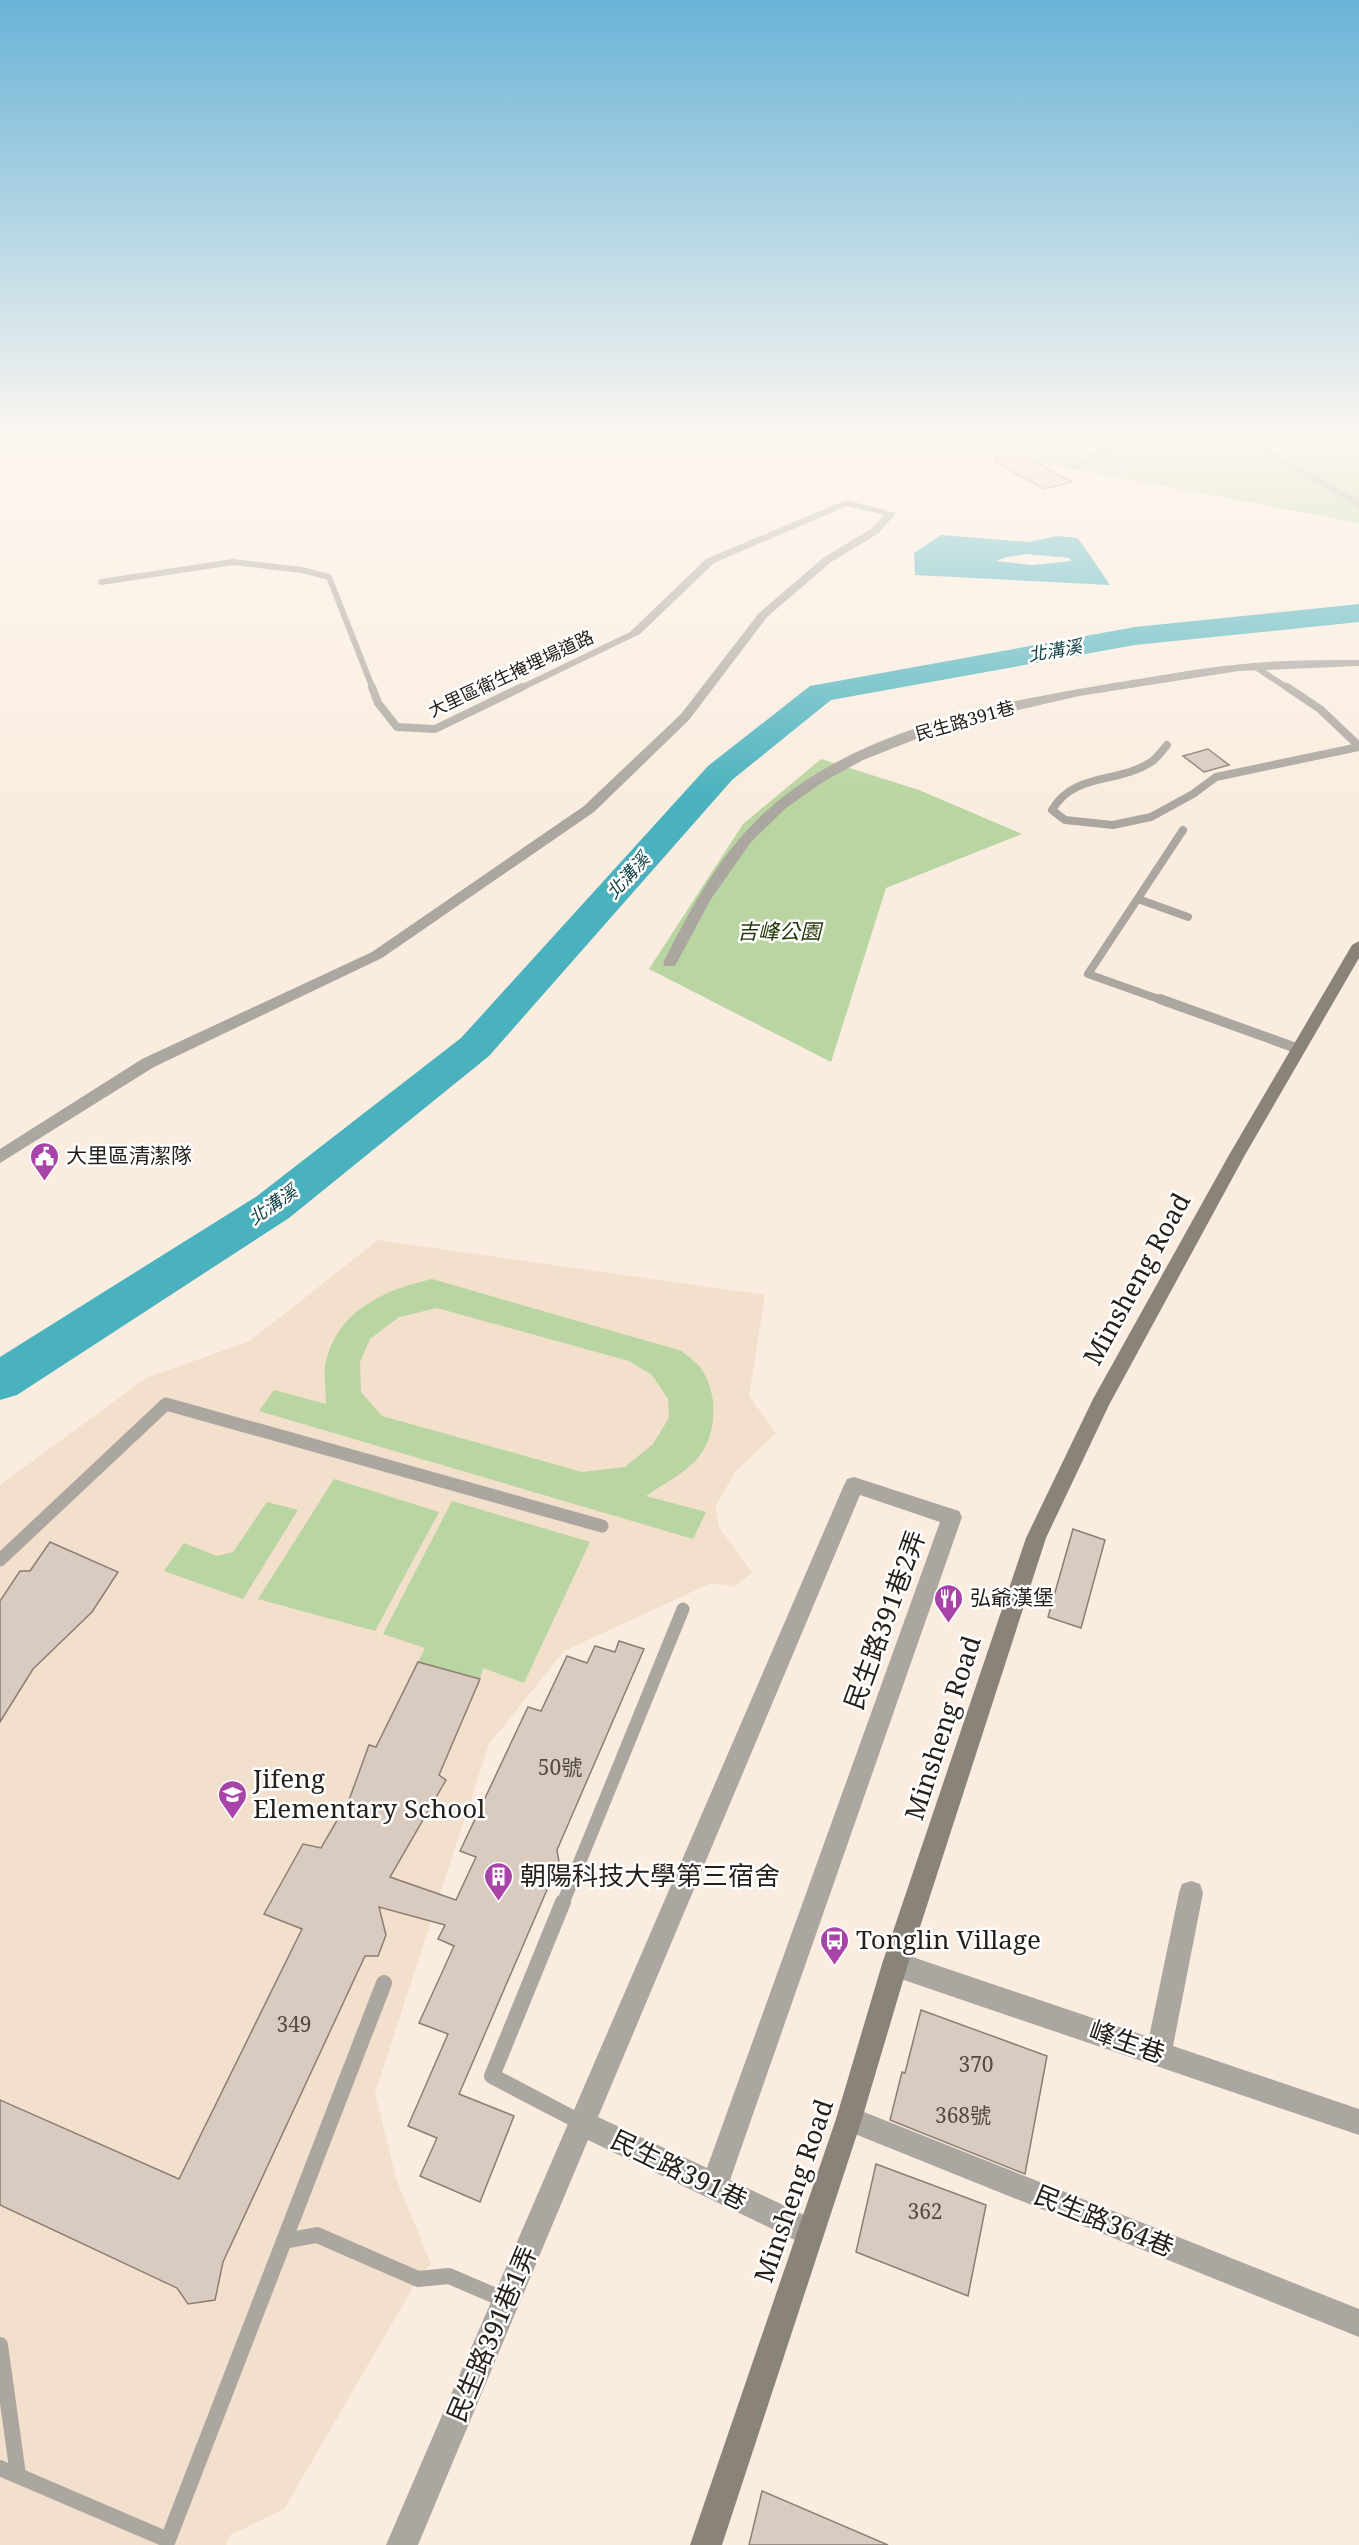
<svg xmlns="http://www.w3.org/2000/svg" width="1359" height="2545" font-family="'Noto Serif','Noto Sans TC',serif">
<rect width="100%" height="100%" fill="#faeddf"/>
<path fill="#f2dfcc" d="M378,1240L765,1295L749,1396L776,1433L735,1472L715,1508L719,1527L752,1572L735,1587L711,1583L564,1651L489,1744L375,2093L397,2181L431,2264L418,2279L284,2509L230,2535L226,2545H0V1485L146,1378L250,1341Z"/>
<g fill="#b9d5a1" fill-rule="evenodd">
<path d="M935,443H1359V523Z"/>
<path d="M821,759L919,790L1022,834L886,888L831,1062L649,969L743,824Z"/>
<path d="M432,1279L682,1351C687,1356 695,1361 699,1366C719,1391 718,1434 698,1458C684,1474 663,1484 646,1496L706,1512L693,1539L259,1411L274,1390L326,1404C326,1388 322,1369 328,1354C343,1307 389,1289 432,1279ZM437,1308L629,1361L652,1375L668,1399L669,1418L653,1444L625,1467L582,1472L382,1416L361,1392L360,1362L370,1339L399,1317Z"/>
<path d="M334,1479L439,1512L375,1631L258,1599Z"/>
<path d="M452,1501L590,1542L524,1683L483,1668L480,1679L418,1662L425,1648L383,1634Z"/>
<path d="M267,1502L298,1510L243,1599L164,1571L184,1543L217,1556L233,1552Z"/>
</g>
<path fill="#4ab2be" fill-rule="evenodd" d="M941,535L1028,542L1057,536L1078,538L1110,585L915,575L914,553ZM1026,554L1070,558L1071,561L1032,565L996,561L1007,557Z"/>
<g fill="none" stroke-linecap="round" stroke-linejoin="round">
<path fill="#4ab2be" fill-rule="evenodd" d="M1359,604V622L1135,645L831,700L732,780L489,1056L289,1218L17,1395L0,1400V1357L257,1196L461,1038L708,766L810,686L1135,627Z"/>
</g>
<g fill="#d9cbbf" stroke="#8c7e73" stroke-width="1.5">
<path d="M1005,445L1072,482L1044,489L995,462Z"/>
<path d="M1208,749L1229,765L1204,772L1183,756Z"/>
<path d="M1073,1529L1105,1540L1081,1628L1048,1617Z"/>
<path d="M50,1542L118,1572L92,1612L33,1669L0,1722V1601L20,1571H30Z"/>
<path d="M619,1641L644,1649L557,1850L559,1862L459,2094L514,2116L480,2202L420,2176L437,2138L408,2126L448,2034L419,2023L454,1946L438,1939L445,1925L379,1907L386,1935L378,1956H365L223,2262L215,2300L188,2304L177,2288L0,2205V2100L179,2179L302,1929L264,1914L303,1844L321,1848L349,1800L369,1745L376,1747L418,1662L480,1679L439,1775L446,1780L390,1877L456,1900L476,1857L460,1851L528,1707L541,1711L567,1656L587,1663L595,1646L615,1652Z"/>
<path d="M921,2010L1047,2056L1025,2174L890,2120L902,2072L905,2073Z"/>
<path d="M876,2164L986,2205L968,2296L856,2252Z"/>
<path d="M762,2491L888,2545H749Z"/>
</g>
<g fill="none" stroke-linecap="round" stroke-linejoin="round">
<g stroke="#aba6a0" stroke-width="6">
<path d="M101,582L233,562L302,570L329,577L373,689"/>
<path d="M1254,666L1289,689"/>
<path d="M519,689L635,633"/>
</g>
<g stroke="#aba6a0" stroke-width="8">
<path d="M372,687L378,703L397,727L435,729L522,687"/>
<path d="M1287,687L1320,709L1359,746"/>
<path d="M1167,745C1162,751 1157,758 1151,762C1118,784 1074,772 1052,810L1065,820L1113,825L1151,817L1193,794L1216,777L1359,747"/>
<path d="M1138,899L1188,917"/>
<path d="M1164,1001L1088,974L1183,830"/>
</g>
<path stroke="#aba6a0" stroke-width="10" d="M1160,999L1299,1049"/>
<g stroke="#aba6a0" stroke-width="13">
<path d="M0,1560L166,1404L602,1526"/>
<path d="M563,1903L683,1609"/>
</g>
<g stroke="#aba6a0" stroke-width="16">
<path d="M563,1902L492,2076L582,2123"/>
<path d="M284,2241L317,2235L418,2279L449,2276L505,2300"/>
<path d="M0,2345L18,2475"/>
<path d="M0,2468L168,2540L384,1983"/>
</g>
<g fill="#aba6a0" fill-rule="evenodd">
<path d="M1112,443H1122L1118,449L1074,470L1066,468Z"/>
<path d="M1245,443H1257L1359,500V507Z"/>
<path d="M846,500L896,513L879,533L831,562L767,617L689,720L594,812L382,958L154,1067L0,1163V1149L142,1059L372,952L584,806L681,714L759,613L823,558L871,529L884,515L847,506L714,563L639,635H631V631L706,559Z"/>
<path d="M1359,660V666L1239,671L1079,696L949,726L863,760L823,782L786,808L751,842L711,899L675,966H665L663,963C689,912 716,860 757,820C848,729 999,702 1120,682C1165,675 1210,666 1255,663C1289,660 1324,660 1359,660Z"/>
<path d="M854,1477L959,1511L962,1517L730,2180L819,2222L823,2232L819,2242L809,2246L799,2242L588,2140L418,2545H386L844,1485L847,1479ZM860,1495L940,1522L707,2168L598,2117Z"/>
<path d="M1191,1881L1200,1884L1203,1893L1173,2046L1359,2109V2135L895,1977L886,1973L882,1964L886,1955L895,1951L1149,2037L1179,1893L1182,1884Z"/>
<path d="M849,2106L1359,2309V2337L840,2128L836,2119L840,2110Z"/>
</g>
<path fill="#8a837a" fill-rule="evenodd" d="M1359,941V958L1245,1155L1109,1405L1046,1538L908,1964L862,2119L722,2545H690L836,2119L882,1964L1026,1538L1093,1399L1229,1155L1352,945Z"/>
</g>
<linearGradient id="sky" x2="0" y2="1"><stop stop-color="#69b3d7"/><stop offset="0.55" stop-color="#fdf7f1"/><stop offset="1" stop-color="#fdf7f1" stop-opacity="0"/></linearGradient>
<rect width="1359" height="799" fill="url(#sky)"/>
<defs>
<symbol id="civic-pin" viewBox="-11 -11 22 30"><path d="M0 17L-7.5 6A9.5 9.5 0 1 1 7.5 6Z" fill="#a843a8" stroke="#fff"/><path d="M-.6-6.5H3V-4.5H.6V-3L4-1V1h2V6H-6V1h2V-1L-.6-3ZM-1.2 2.5V6h2.4V2.5Z" fill="#fff"/></symbol>
<symbol id="restaurant-pin" viewBox="-11 -11 22 30"><path d="M0 17L-7.5 6A9.5 9.5 0 1 1 7.5 6Z" fill="#a843a8" stroke="#fff"/><path d="M-5-6h1v4h1v-4h1v4h1v-4h1v5L-1.5 .5V6h-2V.5L-5-1ZM5-6V6H3V1.5H1.5Q1.5-4 5-6Z" fill="#fff"/></symbol>
<symbol id="school-pin" viewBox="-11 -11 22 30"><path d="M0 17L-7.5 6A9.5 9.5 0 1 1 7.5 6Z" fill="#a843a8" stroke="#fff"/><path d="M0-5L7-2L0 1L-7-2ZM-4 1L0 2.5L4 1V4Q0 6-4 4Z" fill="#fff"/></symbol>
<symbol id="building-pin" viewBox="-11 -11 22 30"><path d="M0 17L-7.5 6A9.5 9.5 0 1 1 7.5 6Z" fill="#a843a8" stroke="#fff"/><path d="M-4-6H4V6H1V3H-1V6H-4ZM-2.5-4.3h1.7v1.8h-1.7ZM.8-4.3h1.7v1.8H.8ZM-2.5-1h1.7V.8h-1.7ZM.8-1h1.7V.8H.8Z" fill="#fff"/></symbol>
<symbol id="bus-pin" viewBox="-11 -11 22 30"><path d="M0 17L-7.5 6A9.5 9.5 0 1 1 7.5 6Z" fill="#a843a8" stroke="#fff"/><path d="M-5-6H5V4H4V6H2V4H-2V6H-4V4H-5ZM-3.5-4V0h7V-4ZM-3.5 1.2v1.5H-2V1.2ZM2 1.2v1.5H3.5V1.2Z" fill="#fff"/></symbol>
</defs>
<g fill-rule="evenodd">
<use href="#civic-pin" x="28" y="1140" width="33" height="45"/>
<use href="#restaurant-pin" x="932" y="1582" width="33" height="45"/>
<use href="#school-pin" x="216" y="1778" width="33" height="45"/>
<use href="#building-pin" x="482" y="1860" width="33" height="45"/>
<use href="#bus-pin" x="818" y="1924" width="33" height="45"/>
</g>
<g text-anchor="middle" stroke-width="5" stroke-linejoin="round" paint-order="stroke">
<g font-size="18" font-style="italic" fill="#154449" stroke="#fff">
<text transform="translate(1055 651) rotate(-10)" y="6">北溝溪</text>
<text transform="translate(628 876) rotate(-48)" y="6">北溝溪</text>
<text transform="translate(273 1205) rotate(-35)" y="6">北溝溪</text>
</g>
<g font-size="18" fill="#241f1a" stroke="#fff">
<text transform="translate(511 674) rotate(-25)" y="6">大里區衛生掩埋場道路</text>
<text transform="translate(965 721) rotate(-16)" y="6">民生路391巷</text>
</g>
<g font-size="21" font-style="italic" fill="#243909" stroke="#fff">
<text x="779" y="939">吉峰公園</text>
</g>
<g font-size="21" fill="#241f1a" stroke="#fff" text-anchor="start">
<text x="66" y="1163">大里區清潔隊</text>
<text x="970" y="1605">弘爺漢堡</text>
</g>
<g font-size="21" fill="#514a43">
<text x="560" y="1775">50號</text>
<text x="294" y="2032">349</text>
<text x="976" y="2072">370</text>
<text x="963" y="2123">368號</text>
<text x="925" y="2219">362</text>
</g>
<g font-size="26" fill="#241f1a" stroke="#fff">
<text transform="translate(1137 1279) rotate(-61)" y="9">Minsheng Road</text>
<text transform="translate(885 1620) rotate(-70)" y="9">民生路391巷2弄</text>
<text transform="translate(943 1728) rotate(-72)" y="9">Minsheng Road</text>
<text transform="translate(1127 2042) rotate(19)" y="9">峰生巷</text>
<text transform="translate(679 2170) rotate(26)" y="9">民生路391巷</text>
<text transform="translate(794 2191) rotate(-71)" y="9">Minsheng Road</text>
<text transform="translate(1104 2221) rotate(22)" y="9">民生路364巷</text>
<text transform="translate(492 2334) rotate(-67)" y="9">民生路391巷1弄</text>
</g>
<g font-size="26" fill="#241f1a" stroke="#fff" text-anchor="start">
<text x="253" y="1788">Jifeng<tspan x="253" dy="30">Elementary School</tspan></text>
<text x="520" y="1885">朝陽科技大學第三宿舍</text>
<text x="856" y="1949">Tonglin Village</text>
</g>
</g>
</svg>
